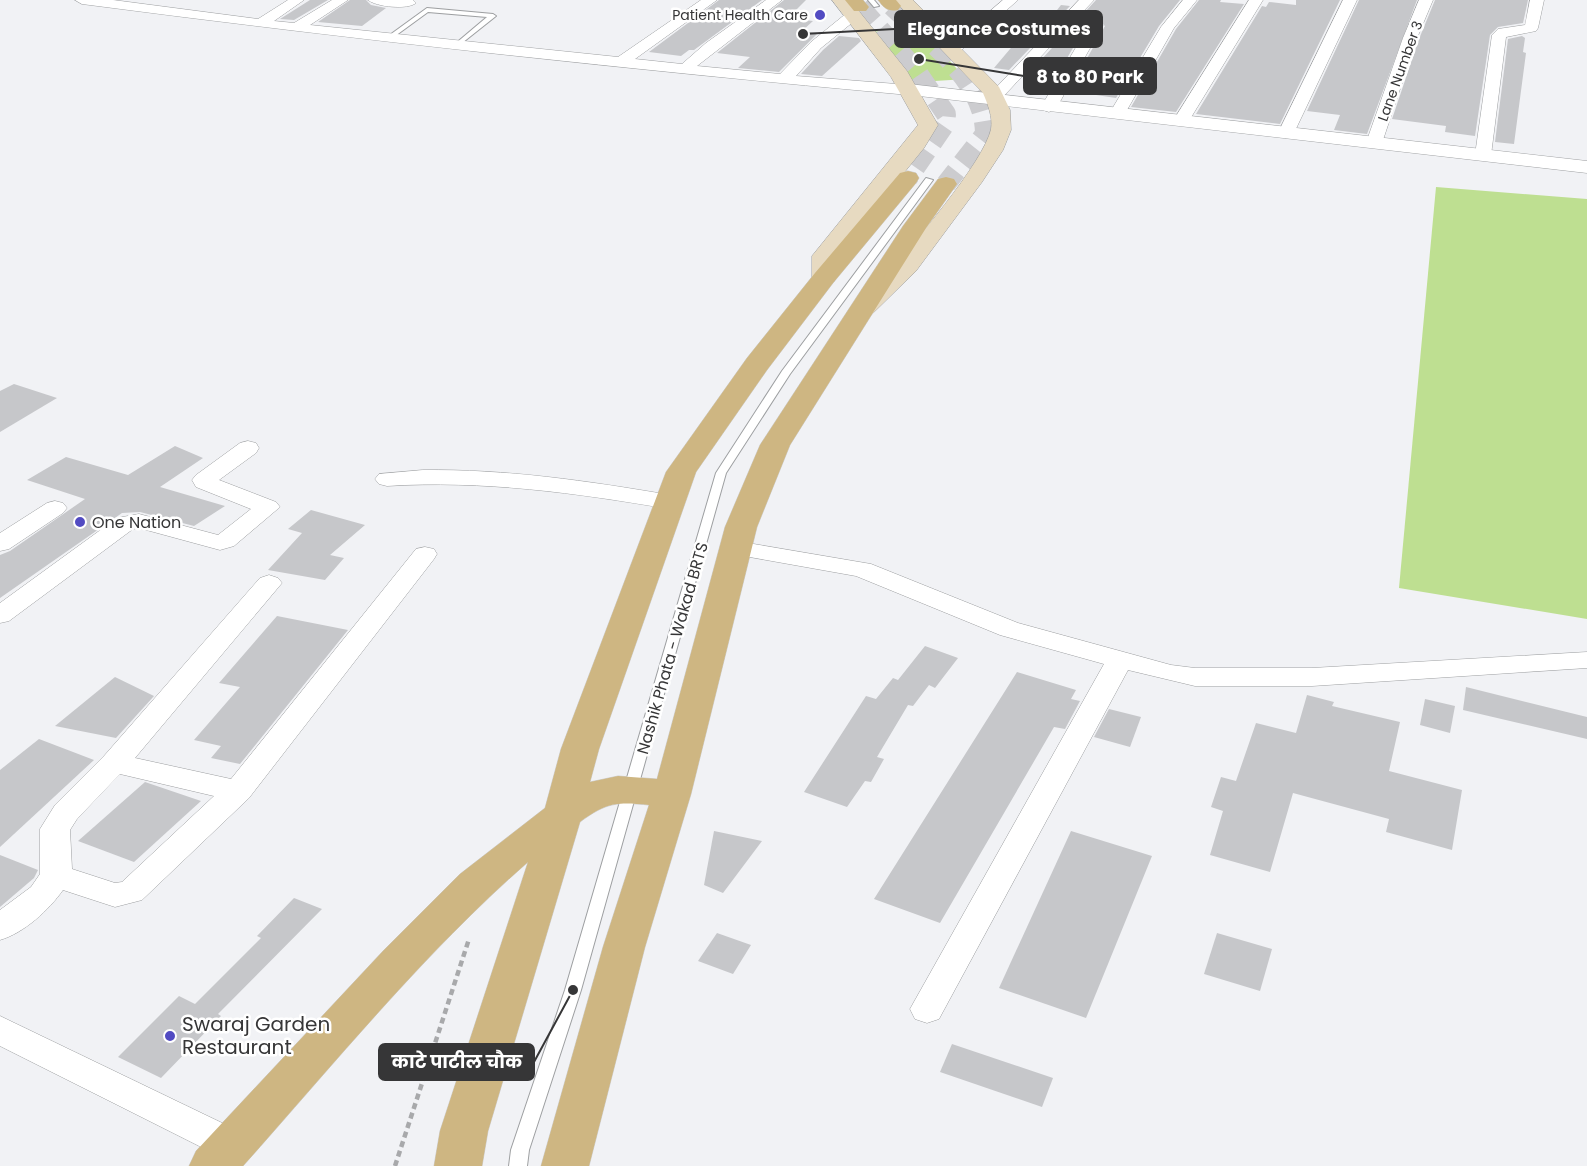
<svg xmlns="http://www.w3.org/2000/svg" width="1587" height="1166" font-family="Poppins,'Noto Sans Devanagari',sans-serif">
<rect width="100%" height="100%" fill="#f1f2f5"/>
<g fill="#bedf91">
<path d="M920,28L966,79L904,83L868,32Z"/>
<path d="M1436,187L1587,199V619L1399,588Z"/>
</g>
<g fill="#c6c7ca">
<path d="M310,0H328L294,20L280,19Z"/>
<path d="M350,0H366L371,5L386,8L362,26L318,22Z"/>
<path d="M719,0H762L694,50H689L681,56L649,52Z"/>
<path d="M784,0H806L788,18L813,21L802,31L818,33L779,72L738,68L750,57L717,53Z"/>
<path d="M1096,0H1180L1159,26L1116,98L1096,95L1102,86H1099L1101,83L1075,80L1105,26L1097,19L1087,24L1056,77L1029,73Z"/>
<path d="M1199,0H1221L1220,2L1244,4L1176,112L1131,107L1176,29Z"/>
<path d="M1296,0H1340L1280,124L1196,114L1262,6L1266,7L1269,2L1296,5Z"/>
<path d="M1359,0H1417L1367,134L1334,130L1340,115L1307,111Z"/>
<path d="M1435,0H1528L1523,23L1498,27L1490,35L1475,136L1445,132L1446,126L1392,119L1419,39Z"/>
<path d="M1061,5L1070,6L1009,70L994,68L1032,23L1046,24Z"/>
<path d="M839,36L859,38L861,41L822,76L801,74L823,50Z"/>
<path d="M1522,36L1525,38L1523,52L1526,53L1514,144L1495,142L1508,39Z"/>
<path d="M14,384L57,398L0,432V391Z"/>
<path d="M175,446L203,458L160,487L225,506L194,526L140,512L122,513L0,598V555L10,551L85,499L27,480L66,457L128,475Z"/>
<path d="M311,510L365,525L330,555L344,558L325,580L268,570L302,533L288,529Z"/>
<path d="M277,616L348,630L240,764L211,758L221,746L194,740L240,687L219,683Z"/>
<path d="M925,646L958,658L935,688L929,685L913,706L908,705L877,757L884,759L871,782L865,781L847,807L804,792L866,696L876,699L893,678L898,680Z"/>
<path d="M1017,672L1076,690L1071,699L1080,701L1065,729L1054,727L940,923L874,899Z"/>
<path d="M115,677L154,696L116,738L55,726Z"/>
<path d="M1466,687L1587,717V739L1463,710Z"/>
<path d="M1307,695L1334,702L1332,706L1400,722L1389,771L1462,790L1452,850L1386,832L1389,819L1293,793L1270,872L1210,855L1223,811L1211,807L1221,777L1236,781L1256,723L1296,733Z"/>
<path d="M1425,699L1455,706L1450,733L1420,725Z"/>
<path d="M1109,709L1141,717L1130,747L1094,737Z"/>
<path d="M39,739L94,760L0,847V770Z"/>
<path d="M145,782L201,801L134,862L78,841Z"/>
<path d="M714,831L762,841L723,893L704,885Z"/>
<path d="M1071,831L1152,856L1086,1018L999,988Z"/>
<path d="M0,855L38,870L34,878L0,907Z"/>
<path d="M294,898L322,909L218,1014L221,1016L161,1078L118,1057L179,996L195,1004L261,938L257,936Z"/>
<path d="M717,933L751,945L733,974L698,961Z"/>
<path d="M1217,933L1272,949L1260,991L1204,974Z"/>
<path d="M952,1044L1053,1078L1042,1107L940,1072Z"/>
</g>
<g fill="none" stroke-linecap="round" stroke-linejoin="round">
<g stroke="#cccccf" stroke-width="20" stroke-dasharray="20 10" stroke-linecap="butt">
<path d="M892,6C927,40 985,80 985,134L946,184"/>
<path d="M860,7L915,69L946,114L945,124L908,178"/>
</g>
<defs>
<g id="service">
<path d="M868,0H874L879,6L874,7Z"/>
<path d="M427,8L493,14L496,16L457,47L454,45L455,44L487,17L428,12L391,39H387V37Z"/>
<path d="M926,178L933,180L790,374L726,473L581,990L529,1150L527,1166H509L511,1150L565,990L716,473L782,371Z"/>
</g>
<g id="minor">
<path d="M75,0H113L258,19L288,0H304L274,21L294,23L332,0H348L310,25L618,57L701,0H717L635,59L682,64L706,43L766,0H782L697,66L780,74L811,42L848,12L853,11L860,15L858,18L821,48L796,76L909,85L917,90L909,95C633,70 357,40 82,4Z"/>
<path d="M368,0H413L416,3C408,10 376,7 368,0Z"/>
<path d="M1003,0H1018L958,53H948L946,50L948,47Z"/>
<path d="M1079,0H1094L1000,100H990L987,97L990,94Z"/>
<path d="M1183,0H1197L1174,28L1123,117H1111L1109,114L1161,27Z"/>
<path d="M1249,0H1263L1187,124H1175L1173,121Z"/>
<path d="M1343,0H1357L1294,133L1286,138L1280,136L1278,133Z"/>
<path d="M1419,0H1433L1417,38L1382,143L1380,146H1368L1366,143L1403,38Z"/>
<path d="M1530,0H1544L1538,28L1536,31L1506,37L1491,155L1483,160L1477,159L1475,155L1492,35L1498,29L1525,25Z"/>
<path d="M1096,21L1103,25L1057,107L1049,112L1043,110L1041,107L1089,25Z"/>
<path d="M248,441L256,443L259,448L256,453L219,480L276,502L280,507L234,546L220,550L139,528L133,529L9,621L0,623V603L117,518L139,514L218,535L251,509L196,487L192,480L196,475L240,443Z"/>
<path d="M423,470C506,469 588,481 670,495L678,497L682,502L678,507L670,509C576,493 483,480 387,486L379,484L375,479L379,474Z"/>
<path d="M55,501L63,503L67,508L63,513L9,549L0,551V533L47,503Z"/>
<path d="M736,541L871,564L1018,623L1171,665L1195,668H1312L1587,652V668L1312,686H1195L1128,670L939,1019L927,1023L915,1019L910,1009L1104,664L1000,635L856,576L727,553L724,548L727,543Z"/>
<path d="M425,547L434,549L437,554L434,559L249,798L142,900L115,907L63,890C49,910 24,933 0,940V910L31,887L40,874V829L55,805L104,756L260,578L269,575L278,578L282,583L135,758L231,779L416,549ZM120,774L214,796L122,882L115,883L72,869L70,830L77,819Z"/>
<path d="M0,1016L245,1134L251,1145L245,1156L232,1161L219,1156L0,1046Z"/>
</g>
<path id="tertiary" d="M909,84L1587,161V173L902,94L900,90L902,86Z"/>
<g id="secondary">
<path d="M832,0H850L907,71L938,125L924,148L836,257V278L833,283L824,285L815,283L812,278V256L918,125L891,77Z"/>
<path d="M894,0H913L999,87L1010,110L1011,130L1003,150L982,182L916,271L870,316L861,319L852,316L848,311C858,297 873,287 885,275C910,249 984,162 991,129C993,117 988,105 983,93Z"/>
</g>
<g id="primary">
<path d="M845,0H863L869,7L866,11H854Z"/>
<path d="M878,0H896L901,6L898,10C888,12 884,8 878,0Z"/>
<path d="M908,171L916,173L919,178L916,183L833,283L767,370L696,472L599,749L590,782L618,776L657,779L725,527L760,445L903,226L938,179L946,177L954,179L957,184L926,228L790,445L757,527L691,794L645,947L589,1166H541L603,947L649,805C617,802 607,802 580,822L488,1131L482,1166H434L440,1131L528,862C424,953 335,1063 243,1166H189L196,1151L383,951L460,874L545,808L561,749L666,472L747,358L815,273L900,173Z"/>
</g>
</defs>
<use href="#service" stroke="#9d9fa1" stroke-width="2"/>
<use href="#minor" stroke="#9d9fa1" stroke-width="1"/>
<use href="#tertiary" stroke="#9d9fa1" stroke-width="1"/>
<use href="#secondary" stroke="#9d9fa1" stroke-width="1"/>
<use href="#primary" stroke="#cfcfcf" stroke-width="1"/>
<path stroke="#a8a9ab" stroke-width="4.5" stroke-dasharray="6 4" stroke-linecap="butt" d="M395,1166L469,939"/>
<use href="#service" fill="#fff" fill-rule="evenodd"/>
<use href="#minor" fill="#fff" fill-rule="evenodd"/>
<use href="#tertiary" fill="#fff" fill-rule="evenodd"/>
<use href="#secondary" fill="#e7dac1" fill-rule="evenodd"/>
<use href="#primary" fill="#ceb682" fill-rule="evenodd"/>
</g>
<g fill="#524bc2" stroke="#fff" stroke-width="2">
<circle cx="820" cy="15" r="6"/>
<circle cx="80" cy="522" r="6"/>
<circle cx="170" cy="1036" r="6"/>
</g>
<g text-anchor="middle" stroke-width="5" stroke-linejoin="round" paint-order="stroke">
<g font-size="14" fill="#363637" stroke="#fff" text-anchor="end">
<text x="808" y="20">Patient Health Care</text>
</g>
<g font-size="14" fill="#363637" stroke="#fff">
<text transform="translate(1400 71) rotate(-70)" y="5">Lane Number 3</text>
</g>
<g font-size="16" fill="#363637" stroke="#fff" text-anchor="start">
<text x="92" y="528">One Nation</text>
</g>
<g font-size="16" fill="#363637" stroke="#fff">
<text transform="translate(672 648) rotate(-74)" y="6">Nashik Phata - Wakad BRTS</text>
</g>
<g font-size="20" fill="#363637" stroke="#fff" text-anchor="start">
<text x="182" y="1031">Swaraj Garden<tspan x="182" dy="23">Restaurant</tspan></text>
</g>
</g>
<path fill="none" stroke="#363637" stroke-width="2" d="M803 34L895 29M919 59L1024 76M573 990L534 1062"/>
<g fill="#363637" stroke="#fff" stroke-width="2">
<circle cx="803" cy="34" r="6"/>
<circle cx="919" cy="59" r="6"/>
<circle cx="573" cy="990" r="6"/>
</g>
<g fill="#363637" stroke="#363637" stroke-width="2">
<rect x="895" y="11" width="207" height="36" rx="6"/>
<rect x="1024" y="58" width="132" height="36" rx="6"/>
<rect x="379" y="1044" width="155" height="36" rx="6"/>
</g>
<g font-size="18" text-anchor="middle" font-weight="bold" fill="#fff">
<text x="999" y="35">Elegance Costumes</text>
<text x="1090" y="83">8 to 80 Park</text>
<text x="457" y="1068">काटे पाटील चौक</text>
</g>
</svg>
